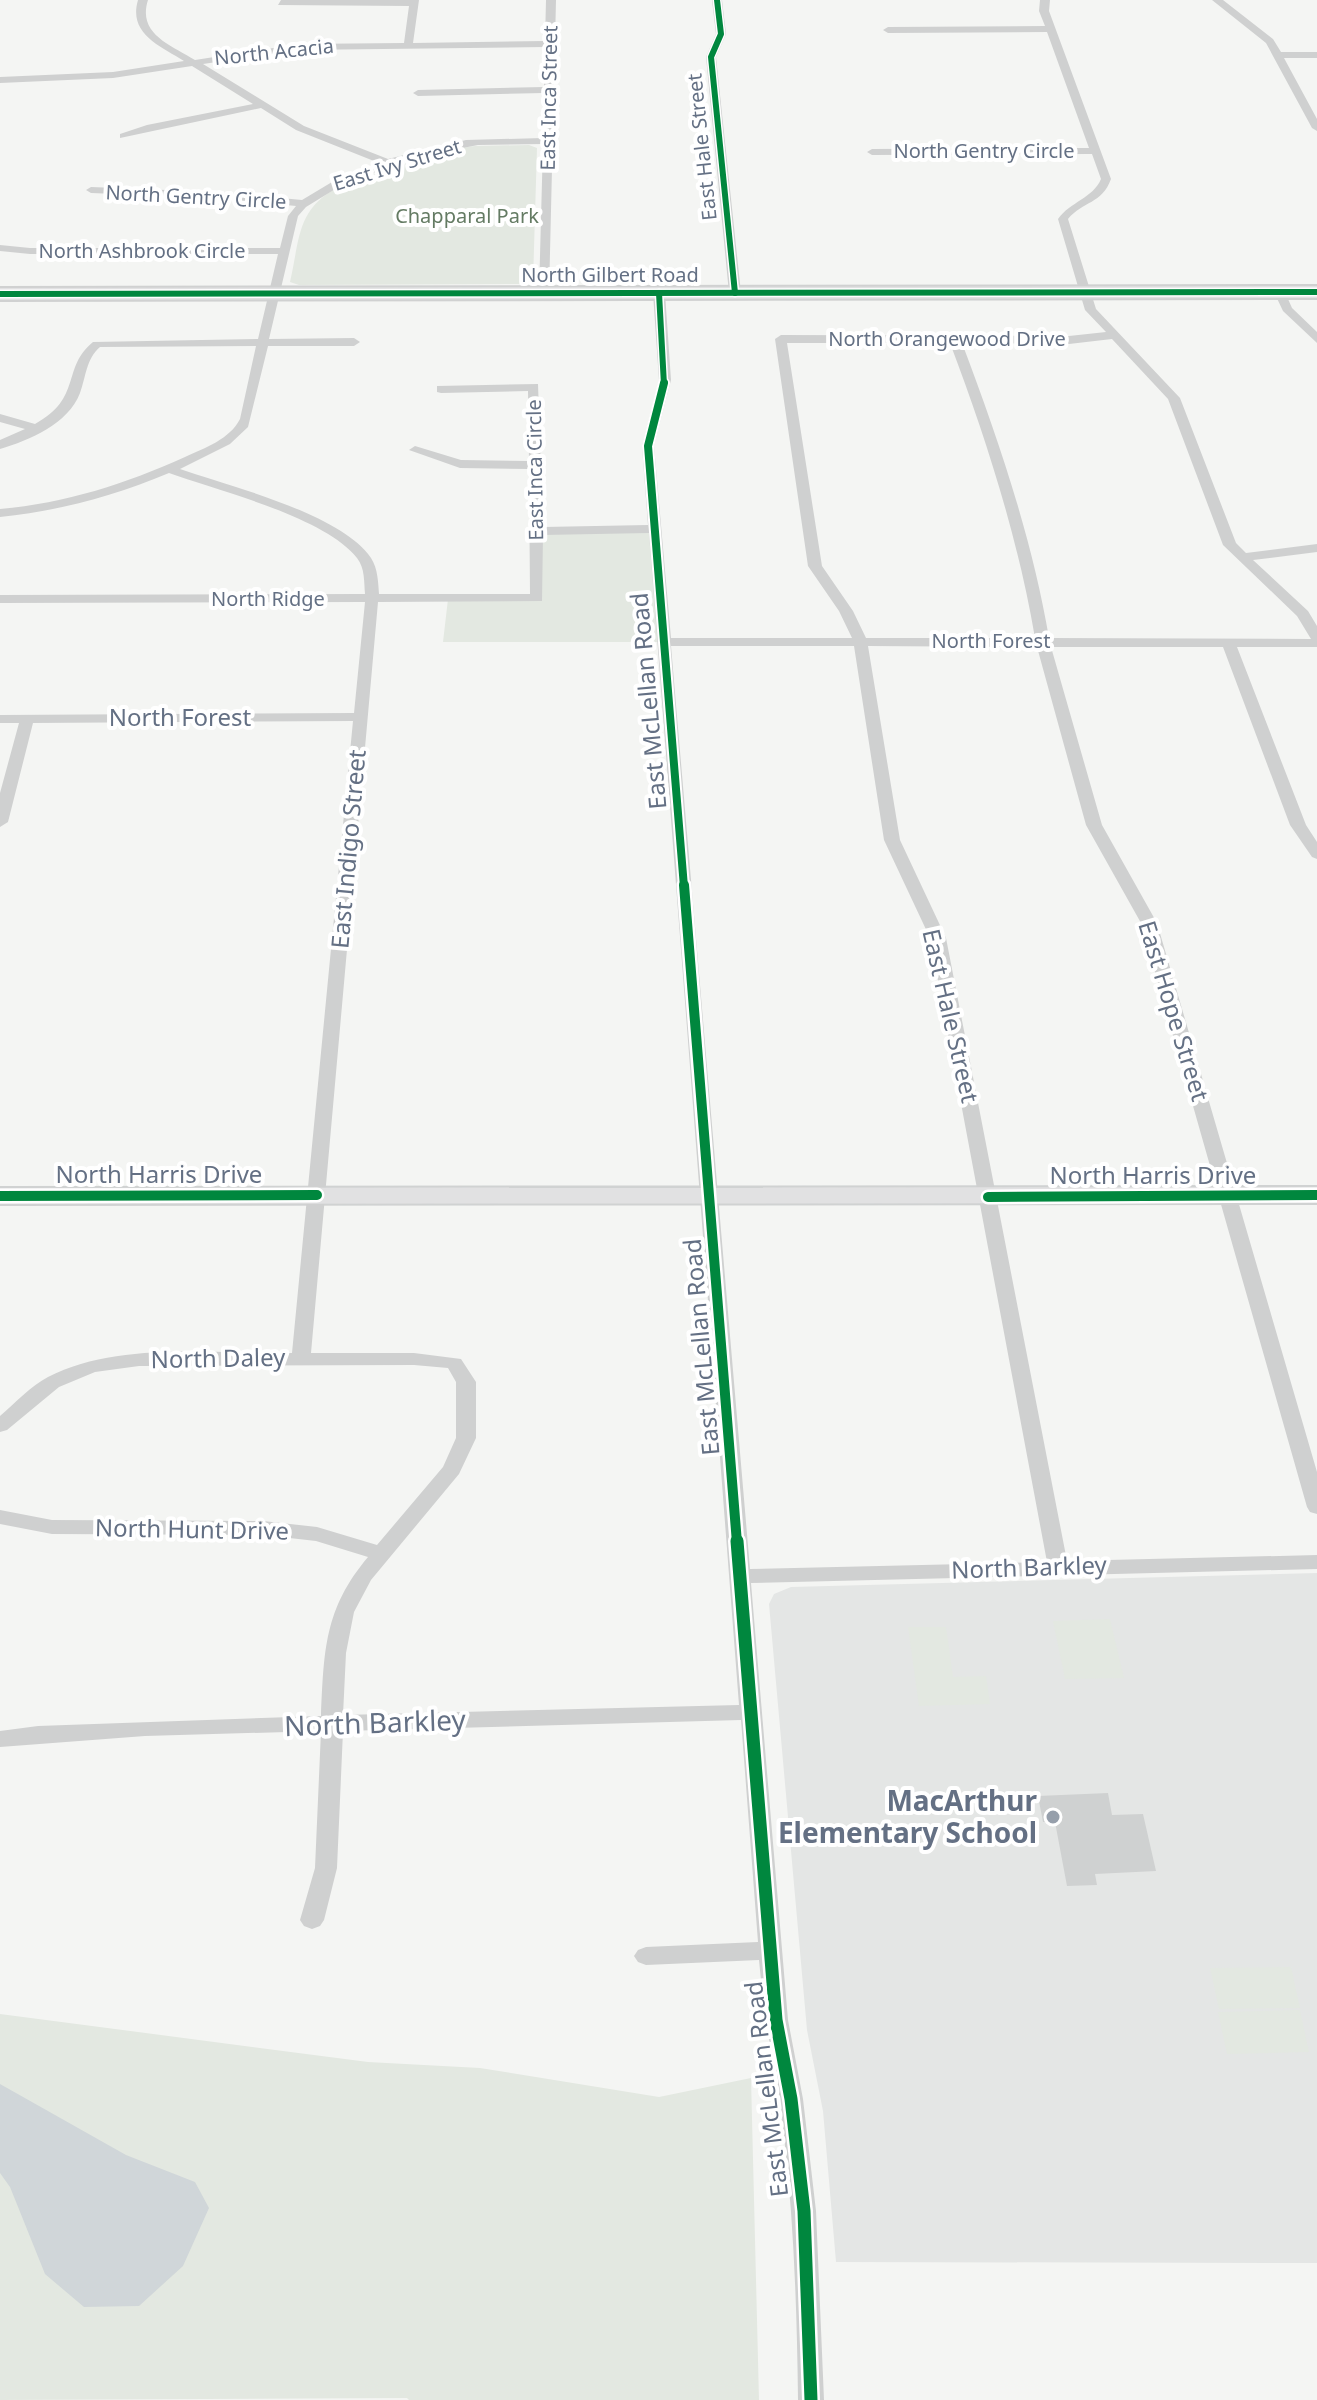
<svg xmlns="http://www.w3.org/2000/svg" width="1317" height="2400" font-family="'Noto Sans',sans-serif">
<rect width="100%" height="100%" fill="#f4f5f3"/>
<path fill="#e4e6e5" d="M1317,1573V2263L836,2262L823,2111L807,2030L769,1604L774,1594L791,1587Z"/>
<g fill="#e3e8e1">
<path d="M529,145L537,148L533,282L524,284L299,285L290,282C300,239 296,210 338,187L446,150L475,146Z"/>
<path d="M655,529L665,642H443L448,599L537,598L536,531Z"/>
<path d="M1110,1619L1124,1678L1065,1679L1053,1621Z"/>
<path d="M908,1627H946L953,1677L986,1676L990,1704L919,1706Z"/>
<path d="M1291,1967L1300,2008L1219,2009L1210,1968Z"/>
<path d="M1300,2010L1309,2052L1227,2054L1218,2012Z"/>
<path d="M0,2014L368,2062L480,2068L659,2097L751,2078L759,2400H409L407,2398L0,2400Z"/>
</g>
<path fill="#d0d6d9" d="M0,2084L126,2155L195,2182L209,2208L183,2266L139,2306L84,2307L45,2274L10,2187L0,2173Z"/>
<path fill="#cfd1d1" d="M1108,1793L1112,1815L1143,1814L1156,1871L1095,1874L1097,1885L1067,1886L1055,1822H1043L1038,1796Z"/>
<g fill="none" stroke-linecap="round" stroke-linejoin="round">
<defs>
<path id="secondary" d="M1317,1187V1203L0,1204V1188Z"/>
<path id="primary" d="M1317,286V298L0,300V288Z"/>
</defs>
<use href="#secondary" stroke="#d0d2d2" stroke-width="4"/>
<use href="#primary" stroke="#d0d1d1" stroke-width="4"/>
<g fill="#cfd0d0" fill-rule="evenodd">
<path d="M138,0H148C137,34 171,45 195,60L299,44L404,43L409,6L278,5L281,0H419L413,43L545,41L546,0H556L549,295L539,293L543,144L478,145L421,156L345,183L306,207L298,216L269,339L354,338L360,342L354,346H268L248,427L230,444L180,469C229,486 342,514 371,558C378,569 378,582 379,594H530L529,469L460,468L409,450L415,446L461,460L529,461L528,391L441,393L437,392V386L538,384L543,527L648,525L642,446L659,380L653,293L659,290L665,293L671,380L654,446L671,638H852L839,611L808,566L775,339L781,335L1069,336L1106,332L1085,310L1058,219C1070,202 1093,198 1101,179L1092,154L872,155L867,152L872,149L1089,148L1047,32L888,33L883,30L888,27L1045,26L1039,11L1040,0H1050L1049,11L1111,179C1102,204 1083,201 1068,219L1096,309L1180,398L1236,543L1246,553L1317,544V552L1253,560L1308,611L1317,626V647H1237L1306,825L1317,842V859L1312,857L1290,825L1223,647H1051L1102,825L1157,923L1317,1472V1514L1310,1512L1307,1507L1141,923L1086,825L1037,647L868,646L900,840L946,938L1067,1561L1317,1555V1569L751,1583L788,2020L803,2099L816,2211L824,2400H798C797,2312 794,2224 784,2136C776,2077 764,2019 759,1960L646,1965L638,1962L634,1956L638,1950L646,1947L758,1942L741,1720L343,1731L337,1868L324,1920L320,1926L312,1929L304,1926L300,1920L315,1868L321,1731L145,1736L0,1747V1731L38,1726L321,1716C324,1651 324,1609 368,1557L316,1541L263,1535L52,1534L0,1524V1510L52,1520L263,1521L317,1527L377,1545L443,1467L456,1438V1382L448,1368L414,1365L139,1366L95,1372L59,1387L7,1430L0,1432V1416C15,1403 31,1386 48,1377C118,1341 215,1354 292,1353L353,721L33,723L8,822L0,827V793L19,723H0V715L354,713L365,602L0,603V595L365,594C364,582 365,568 357,558C325,517 219,491 169,473C114,496 59,511 0,517V509C66,503 125,484 185,457C205,448 230,439 240,419L256,346L100,347C86,359 86,377 80,393C68,424 30,440 0,449V440L25,429L0,422V414L35,424C83,398 61,368 93,342L258,339L278,254H30L0,251V245L30,248H280L288,216L296,206L217,198L91,193L86,190L91,187L217,192L302,200L337,179L379,163L296,130L261,108L120,138V134L147,125L253,104L192,66L113,78L0,83V77L113,72L184,61C160,46 128,34 138,0ZM545,47L544,87L418,90L413,93L418,96L544,93L543,138L466,140L388,159L304,126L203,64L299,50ZM1112,339L1168,399L1223,545L1297,616L1311,639L1049,638C1032,538 998,438 962,343L1069,344ZM787,343H950C986,438 1018,538 1035,638H866L853,611L822,566ZM649,533L739,1705L343,1715L346,1653L354,1612L371,1580L459,1474L476,1438V1382L461,1359L414,1353H311L378,602L542,601L543,535ZM671,646H854L884,840L930,938L1047,1562L750,1569Z"/>
<path d="M712,0H722L726,34L716,57L741,293L735,296L729,293L706,57L716,34Z"/>
<path d="M1212,0H1223L1273,39L1281,52H1317V58H1284L1317,119V131L1312,128L1266,43Z"/>
<path d="M1276,290H1284L1292,308L1317,332V343L1283,311L1274,292Z"/>
</g>
<use href="#secondary" fill="#e1e1e2" fill-rule="evenodd"/>
<use href="#primary" fill="#e1e1e2" fill-rule="evenodd"/>
<defs>
<g id="cycleway-far3">
<path d="M717,0L721,34L711,57L735,293"/>
<path d="M659,293L664,385"/>
<path d="M0,294L1317,292"/>
</g>
<path id="cycleway-far2" d="M664,383L648,446L684,887"/>
<g id="cycleway-far1">
<path d="M684,885L737,1543"/>
<path d="M0,1196L317,1195"/>
<path d="M988,1197L1317,1195"/>
</g>
<path id="cycleway" d="M737,1541L776,2020L791,2099L804,2211L811,2400"/>
</defs>
<use href="#cycleway-far3" stroke="#fff" stroke-width="9"/>
<use href="#cycleway-far2" stroke="#fff" stroke-width="12"/>
<use href="#cycleway-far1" stroke="#fff" stroke-width="15"/>
<use href="#cycleway" stroke="#fff" stroke-width="18"/>
<use href="#cycleway-far3" stroke="#00873e" stroke-width="6"/>
<use href="#cycleway-far2" stroke="#00873e" stroke-width="8"/>
<use href="#cycleway-far1" stroke="#00873e" stroke-width="10"/>
<use href="#cycleway" stroke="#00873e" stroke-width="13"/>
</g>
<circle fill="#969fab" stroke="#fff" stroke-width="3" cx="1053" cy="1817" r="8"/>
<g text-anchor="middle" stroke-width="8" stroke-linejoin="round" paint-order="stroke">
<g font-size="20" fill="#647084" stroke="#fff">
<text transform="translate(274 52) rotate(-6)" y="7">North Acacia</text>
<text transform="translate(549 98) rotate(-89)" y="7">East Inca Street</text>
<text transform="translate(702 147) rotate(-96)" y="7">East Hale Street</text>
<text x="984" y="158">North Gentry Circle</text>
<text transform="translate(397 165) rotate(-17)" y="7">East Ivy Street</text>
<text transform="translate(196 197) rotate(3)" y="7">North Gentry Circle</text>
<text x="142" y="258">North Ashbrook Circle</text>
<text x="610" y="282">North Gilbert Road</text>
<text x="947" y="346">North Orangewood Drive</text>
<text transform="translate(535 470) rotate(-91)" y="7">East Inca Circle</text>
<text x="268" y="606">North Ridge</text>
<text x="991" y="648">North Forest</text>
</g>
<g font-size="20" fill="#647b63" stroke="#fff">
<text x="467" y="223">Chapparal Park</text>
</g>
<g font-size="24" fill="#647084" stroke="#fff">
<text transform="translate(649 701) rotate(-95)" y="8">East McLellan Road</text>
<text x="180" y="726">North Forest</text>
<text transform="translate(349 849) rotate(-85)" y="8">East Indigo Street</text>
<text transform="translate(1173 1011) rotate(73)" y="8">East Hope Street</text>
<text transform="translate(950 1016) rotate(77)" y="8">East Hale Street</text>
<text x="159" y="1183">North Harris Drive</text>
<text x="1153" y="1184">North Harris Drive</text>
<text transform="translate(702 1347) rotate(-95)" y="8">East McLellan Road</text>
<text transform="translate(218 1359) rotate(-1)" y="8">North Daley</text>
<text transform="translate(192 1530) rotate(1)" y="8">North Hunt Drive</text>
<text transform="translate(1029 1568) rotate(-2)" y="8">North Barkley</text>
<text transform="translate(767 2089) rotate(-97)" y="8">East McLellan Road</text>
</g>
<g font-size="28" fill="#647084" stroke="#fff">
<text transform="translate(375 1723) rotate(-2)" y="10">North Barkley</text>
</g>
<g font-size="28" font-weight="bold" fill="#647084" stroke="#fff" text-anchor="end">
<text x="1037" y="1811">MacArthur<tspan x="1037" dy="32">Elementary School</tspan></text>
</g>
</g>
</svg>
